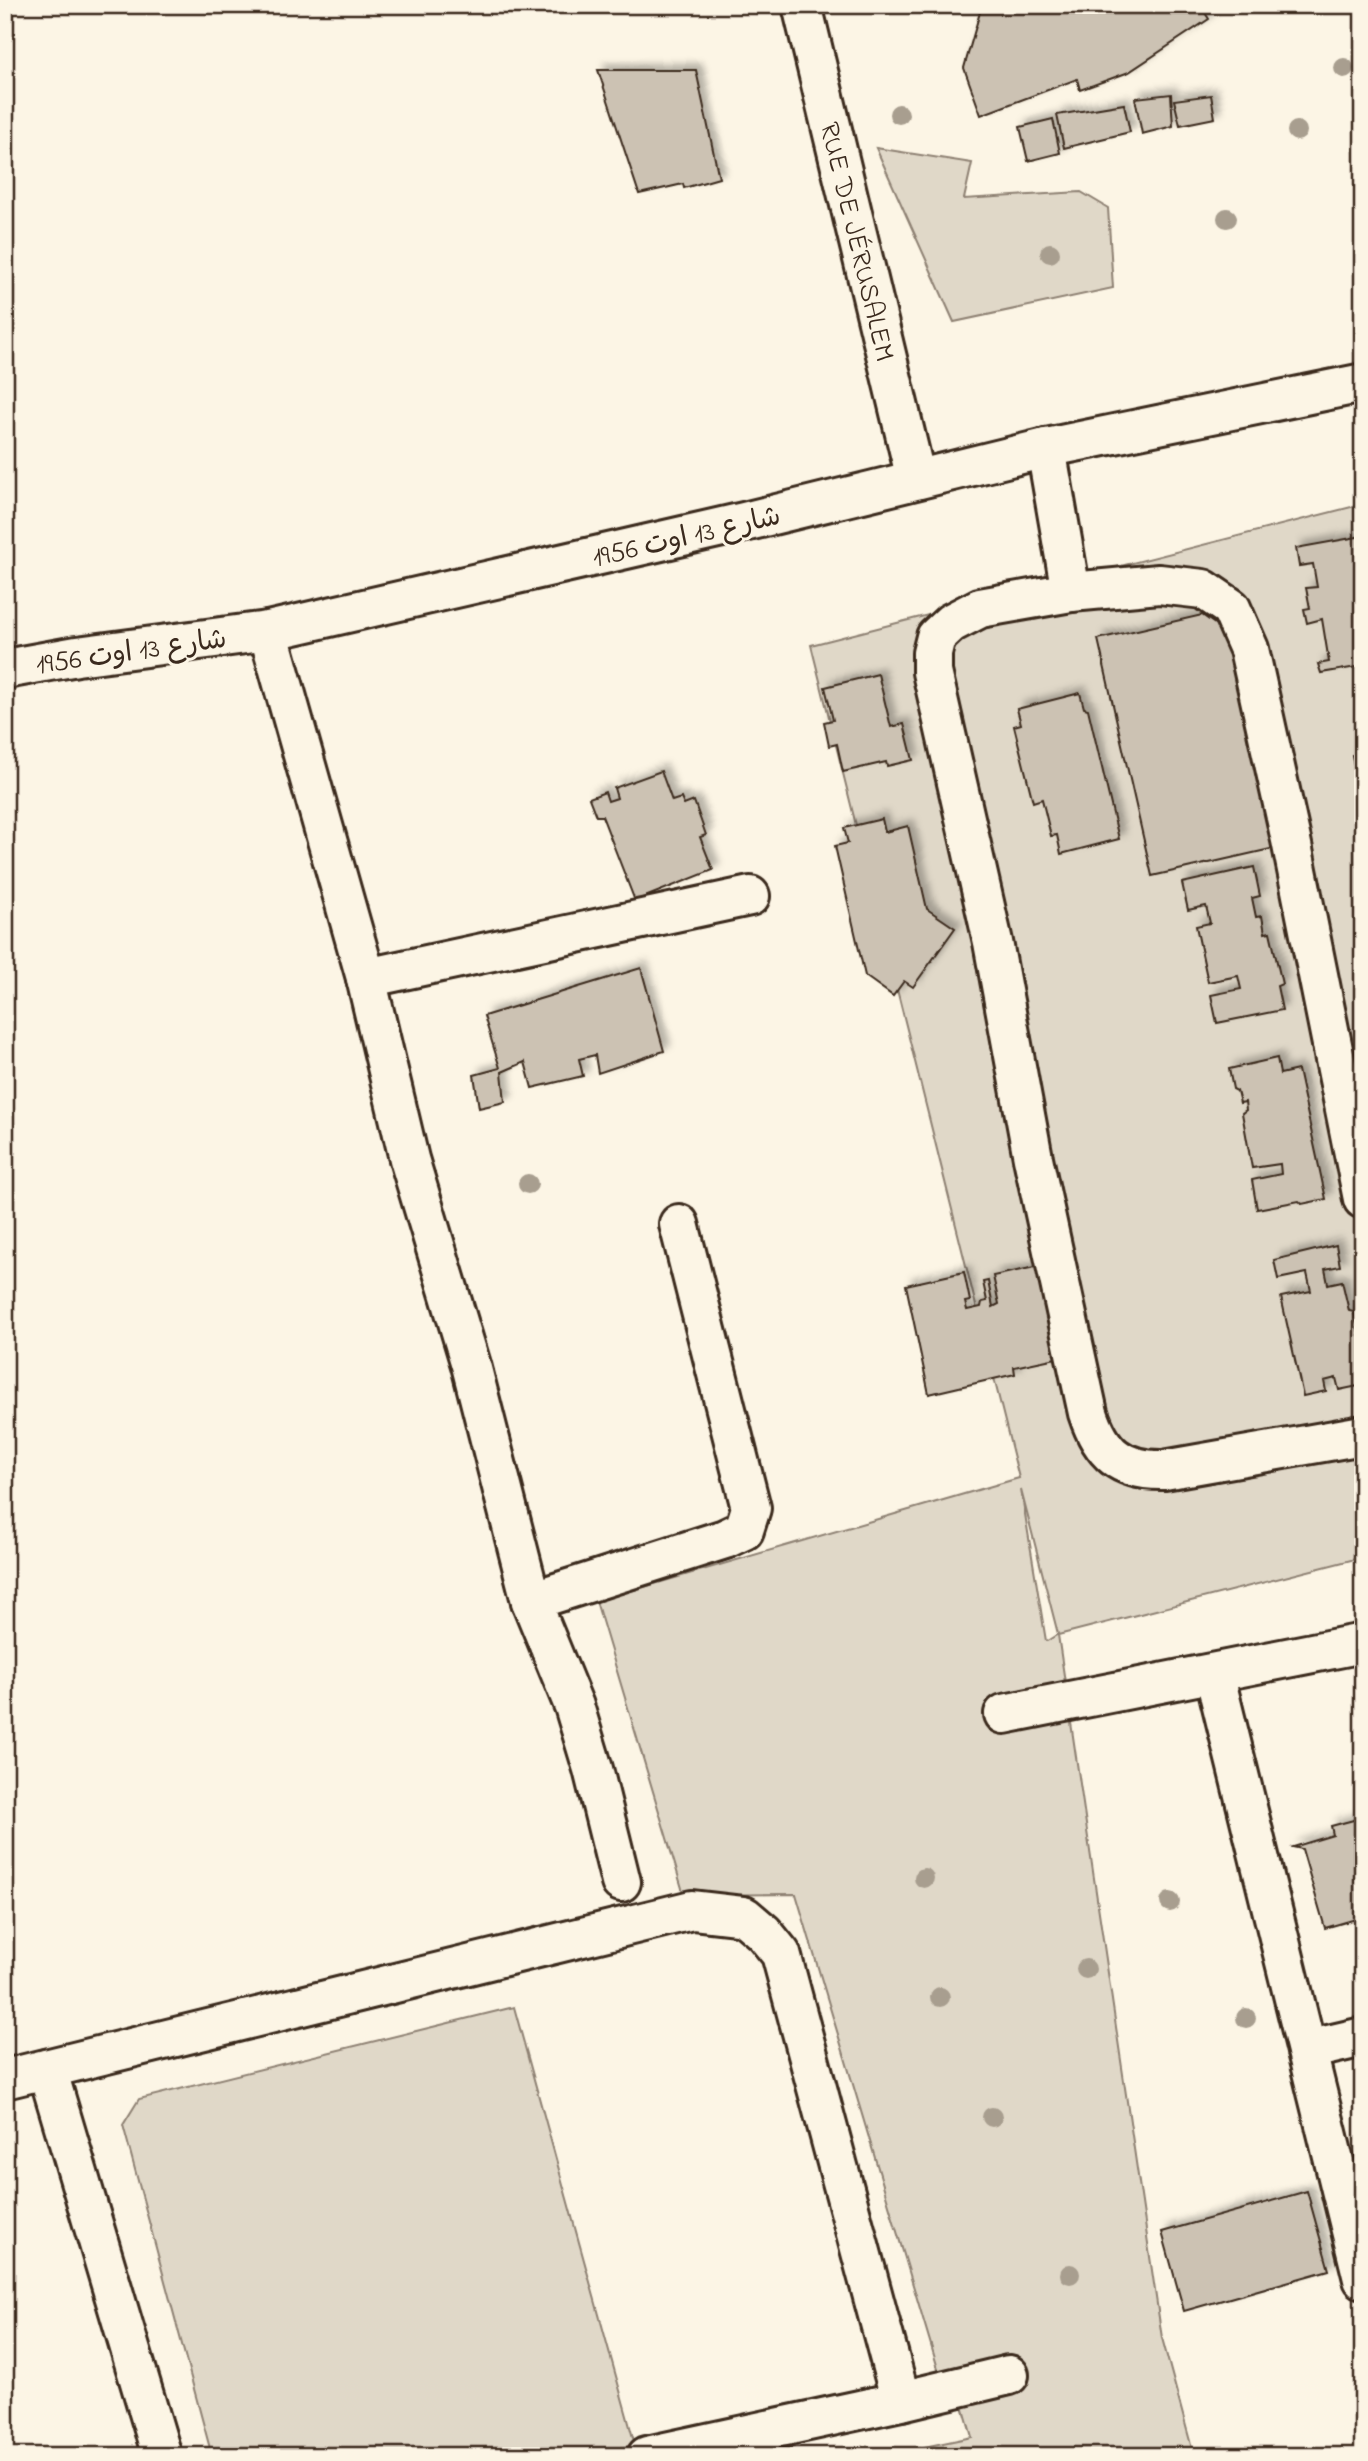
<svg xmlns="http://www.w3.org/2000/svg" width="1368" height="2461" font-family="'Indie Flower','Playpen Sans Arabic',sans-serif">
<defs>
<filter id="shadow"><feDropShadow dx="6" dy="-6" stdDeviation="3.5" flood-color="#0004"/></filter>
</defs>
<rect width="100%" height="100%" fill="#fcf5e5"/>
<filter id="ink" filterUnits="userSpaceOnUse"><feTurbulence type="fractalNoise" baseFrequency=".0143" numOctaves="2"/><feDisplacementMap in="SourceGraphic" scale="14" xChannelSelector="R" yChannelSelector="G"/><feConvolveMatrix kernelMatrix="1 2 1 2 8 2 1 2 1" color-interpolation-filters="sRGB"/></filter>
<g filter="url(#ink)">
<g fill="#e0d8c8" stroke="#8e8173" stroke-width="2" fill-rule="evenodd">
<path d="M876,148L972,163L964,199L1081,192L1108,208L1113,288L954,322Z"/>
<path d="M1363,504V1557L1058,1635L1162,2338L1194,2456H881L972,2437L961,2399L948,2402L796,1894L684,1895L596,1601L1019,1478L811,645ZM1021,1490L1058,1634L1047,1641H1046Z"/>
<path d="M514,2007L635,2445L582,2456H212L123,2125L139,2099Z"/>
</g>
<g fill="#ccc2b3" stroke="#3b2a1e" stroke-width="2" filter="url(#shadow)">
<path d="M982,5H1200L1209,19L1129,72L1080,90L1077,79L981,115L964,68Z"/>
<path d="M598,70H696L719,178L684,188L683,184L639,194Z"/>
<path d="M1171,94L1173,126L1142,134L1135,98Z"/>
<path d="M1211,95L1215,118L1180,125L1174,100Z"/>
<path d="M1124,104L1130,132L1064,148L1057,115Z"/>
<path d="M1053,119L1060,153L1028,161L1020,127Z"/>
<path d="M1363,536V666L1321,673L1318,664L1329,662L1322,619L1307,623L1304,609L1310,608L1306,588L1317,587L1313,564L1299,566L1296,548Z"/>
<path d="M1202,615L1226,632L1275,848L1152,876L1098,639Z"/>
<path d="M878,674L891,727L904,724L913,760L887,766L886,762L843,772L837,744L829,746L824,722L833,720L825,687Z"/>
<path d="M1080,693L1084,708L1088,709L1119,839L1061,854L1057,835L1051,836L1042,799L1033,802L1014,726L1021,724L1017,709Z"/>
<path d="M1363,753V789L1359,790L1352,755Z"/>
<path d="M661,771L672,801L681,798L684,805L694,801L706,835L700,837L713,870L635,901L602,816H596L589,798L605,792L608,801L617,798L614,788Z"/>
<path d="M882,819L885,832L908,826L927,909L955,928L913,987L904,981L893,996L865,976L835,846L848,843L844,828Z"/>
<path d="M1254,867L1260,896L1252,898L1256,917L1262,916L1265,933L1270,932L1282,984L1277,986L1282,1010L1217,1023L1211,995L1241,989L1238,976L1208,982L1196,926L1210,923L1206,906L1188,910L1182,883Z"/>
<path d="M641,968L664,1051L598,1073L595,1055L579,1059L583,1076L532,1088L525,1062L502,1072L505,1102L479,1108L474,1075L500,1068L484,1016Z"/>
<path d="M1277,1058L1280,1074L1298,1070L1326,1199L1302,1204L1299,1201L1257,1209L1252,1180L1281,1174L1280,1164L1252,1168L1242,1113L1246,1110L1245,1102L1240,1103L1237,1091L1233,1089L1229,1069Z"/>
<path d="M1336,1245L1340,1266L1325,1269L1328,1284L1342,1281L1349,1311L1354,1312L1363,1351V1385L1339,1390L1336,1378L1324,1381L1326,1391L1303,1396L1281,1297L1311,1291L1307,1273L1278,1279L1274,1260Z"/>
<path d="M1040,1266L1061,1357L1014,1367L1015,1374L929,1394L906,1285L964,1272L970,1301L965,1302L967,1310L981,1307L982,1302L987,1301L983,1282L988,1281L993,1307L999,1304L993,1276Z"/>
<path d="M1363,1803V1917L1325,1928L1302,1849L1293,1847L1333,1835L1331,1826L1361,1818L1357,1805Z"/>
<path d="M1307,2191L1329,2270L1184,2311L1162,2232Z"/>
</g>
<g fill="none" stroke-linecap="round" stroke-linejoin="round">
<defs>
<g id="street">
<path id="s1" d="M802,5L916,479"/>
<path d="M1046,448L1071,592"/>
<path d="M268,631L366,978L409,1159L471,1365L531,1601L574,1706L593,1769L621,1882"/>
<path d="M366,978L750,896"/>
<path d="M1363,1199L1291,840L1249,649L1231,608L1203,589L1159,584L1071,592L980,608L951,623L936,637L932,653V672L993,942L1033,1158L1088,1413C1101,1453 1120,1471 1164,1470L1363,1435"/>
<path d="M531,1601L725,1539L744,1530L751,1508L679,1224"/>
<path d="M1214,1673L1363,2279"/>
<path d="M1004,1714L1363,1643"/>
<path d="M1307,2050L1363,2037"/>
<path d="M47,2069L162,2456"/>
<path d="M5,2079L692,1910L744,1916L764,1933L781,1954L901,2401"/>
<path d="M647,2456L901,2401L1009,2375"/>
</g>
<path id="secondary" d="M5,669L77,656L268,631L744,522L1046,448L1363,383"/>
</defs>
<use href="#street" stroke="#3b2a1e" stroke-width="44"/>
<use href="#secondary" stroke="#3b2a1e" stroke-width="44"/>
<use href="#street" stroke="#fcf5e5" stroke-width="38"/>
<use href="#secondary" stroke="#fcf5e5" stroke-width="38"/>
</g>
<g fill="#a89e8f">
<circle cx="1344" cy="68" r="10"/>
<circle cx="899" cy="114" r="10"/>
<circle cx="1297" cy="131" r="10"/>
<circle cx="1227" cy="218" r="10"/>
<circle cx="1050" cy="253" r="10"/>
<circle cx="528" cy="1184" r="10"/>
<circle cx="924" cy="1878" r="10"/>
<circle cx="1170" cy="1902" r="10"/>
<circle cx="1086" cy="1969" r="10"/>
<circle cx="940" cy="1997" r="10"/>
<circle cx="1246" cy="2018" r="10"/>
<circle cx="992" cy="2117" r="10"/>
<circle cx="1070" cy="2274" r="10"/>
</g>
</g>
<g text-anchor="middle" stroke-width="6" stroke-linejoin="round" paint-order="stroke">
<g font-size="28" fill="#3b2a1e" stroke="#fcf5e5">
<text dy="10" stroke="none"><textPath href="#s1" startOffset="243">RUE DE JÉRUSALEM</textPath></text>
<text transform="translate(686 535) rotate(-13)" y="10">شارع 13 اوت 1956</text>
<text transform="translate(131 650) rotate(-8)" y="10">شارع 13 اوت 1956</text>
</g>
</g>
<rect width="1368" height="2461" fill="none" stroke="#fcf5e5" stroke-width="28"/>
<rect x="14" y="14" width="1340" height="2433" fill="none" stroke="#3b2a1e" stroke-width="2.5" filter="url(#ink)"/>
</svg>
